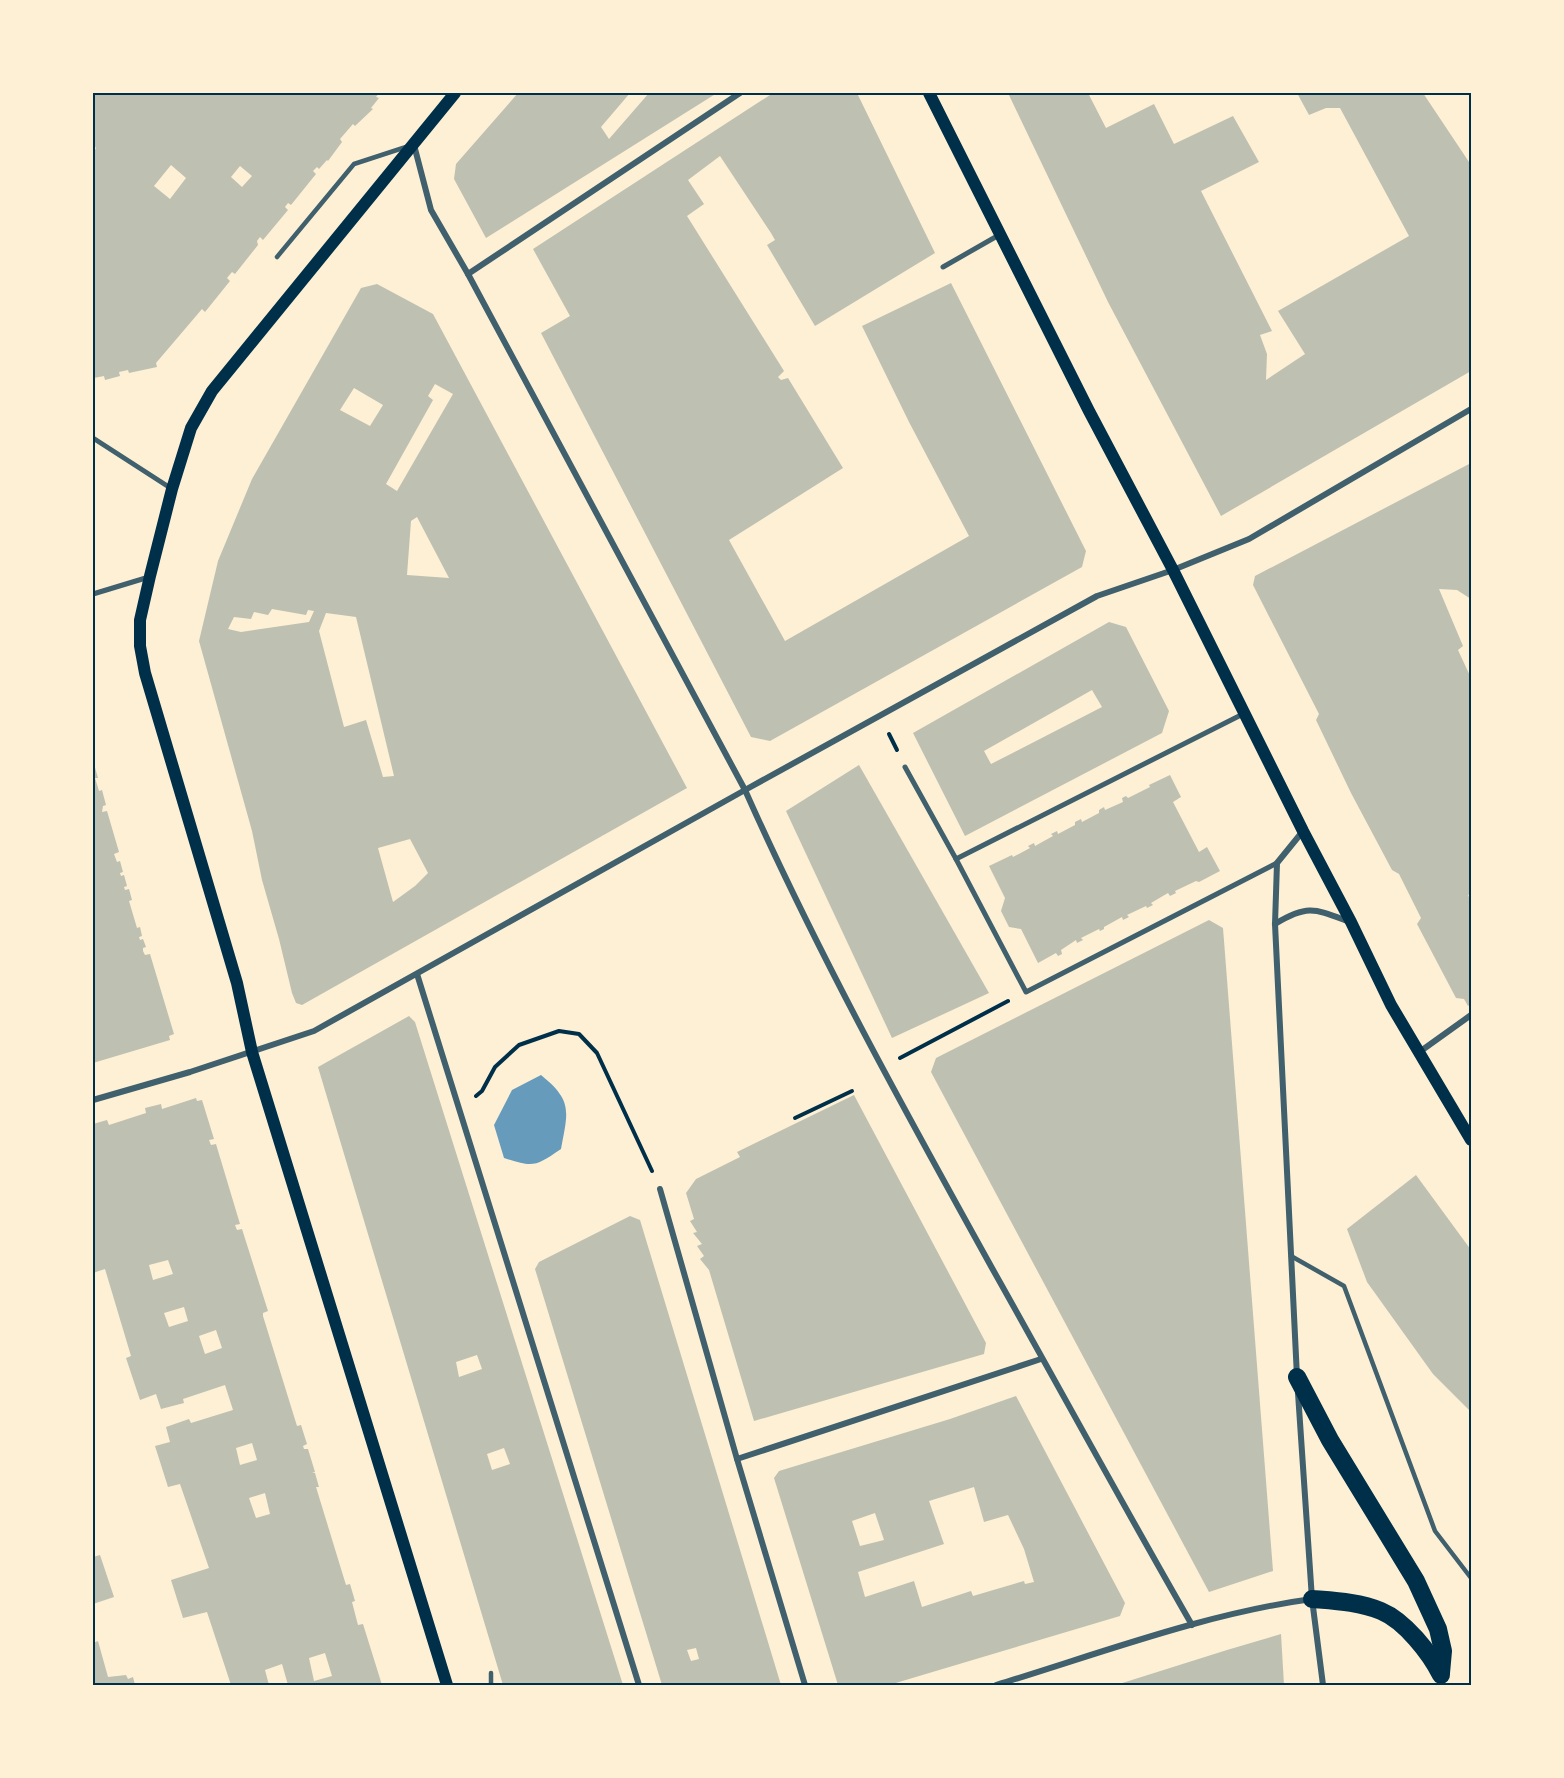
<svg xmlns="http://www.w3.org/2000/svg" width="1564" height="1778" font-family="Signika,sans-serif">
<rect width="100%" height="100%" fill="#fdf0d5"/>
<path fill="#669bbc" d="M541,1075C573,1101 568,1111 561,1149C536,1166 534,1168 504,1158L494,1125L512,1090Z"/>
<g fill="#bec0b2" fill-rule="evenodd">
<path d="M93,93H379L376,97L379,98L371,108L373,109L355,126L353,124L340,139L342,142L328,161L327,160L319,169L317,167L313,171L316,174L291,205L288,203L285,207L288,210L263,240L260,237L257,241L258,245L235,274L232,272L227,278L230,281L205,312L202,309L156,363L157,367L129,373L128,370L119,372L120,376L105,380L104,376L94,378L95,382L93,383V150L96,149L93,140ZM171,165L186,178L170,199L154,186ZM240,166L252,176L242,187L231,177Z"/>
<path d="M518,93H630L601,127L609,139L649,93H717L486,238L454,179L456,164Z"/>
<path d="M773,93H857L935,253L815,326L767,245L775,240L771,233L720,156L688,180L704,204L687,216L784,371L778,377L781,380L788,378L843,468L729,540L785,641L969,536L909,422L862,326L951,283L1086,551L1082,567L770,741L751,737L541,333L570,316L533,249Z"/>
<path d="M1008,93H1088L1106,128L1154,104L1174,144L1233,116L1259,162L1201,191L1272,331L1260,335L1267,354L1266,380L1305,354L1278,311L1409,236L1340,108H1326L1309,115L1297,93H1423L1471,165V371L1221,516L1108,302Z"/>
<path d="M377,284L433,314L687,788L302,1005L296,1003L292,993L279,939L262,880L252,831L199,641L218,561L252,479L361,288ZM435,384L453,394L397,491L386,484L433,400L428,396ZM354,388L383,405L370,426L340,410ZM417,517L449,578L407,575L411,521ZM272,609L306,615L308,610L314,611L309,622L241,632L228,629L234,617L251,619L254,612L268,615ZM326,613L356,617L394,776L383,777L366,720L344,727L319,631ZM410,839L428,873L415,886L393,902L378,848Z"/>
<path d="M1471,463V599L1457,590L1439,589L1463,646L1458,650L1471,678V894L1468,895L1471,901V1004L1468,1006L1464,999L1456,998L1417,924L1421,918L1399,874L1392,870L1351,793L1316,720L1319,714L1253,585L1255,576Z"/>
<path d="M1109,622L1126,627L1169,711L1162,733L965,836L913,733ZM1092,690L1102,707L991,764L984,751Z"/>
<path d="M94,764L98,778H95L99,791L102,790L106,805L103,806L102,812L107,811L119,852L114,854L117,862L120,861L123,872L120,873L121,876L124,875L127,886L124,887L125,890L129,889L132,900L129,901L137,928L140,927L142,936L139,937L140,940L143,939L146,947L143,948V951L145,955L150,954L174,1034L169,1036L170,1040L93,1063V967L95,966L93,960Z"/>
<path d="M859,765L989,993L892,1038L786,811Z"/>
<path d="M1170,775L1181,797L1173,802L1199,852L1207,847L1220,871L1199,882L1196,881L1175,891L1176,893L1170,896L1168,893L1151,903L1153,905L1147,908L1146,906L1127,915L1129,917L1123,920L1122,917L1104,927V929L1100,931L1099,929L1081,938L1083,940L1077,943L1076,940L1061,950L1062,954L1058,956L1056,953L1038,963L1021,929L1009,927L1001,911L1005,898L989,866L1012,855L1013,857L1030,848L1028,846L1034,843L1035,846L1053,836L1051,834L1057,831L1058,834L1075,825V822L1081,819L1082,822L1099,813V810L1104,807L1105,810L1123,802L1122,798L1126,796L1128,798L1150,787L1149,785Z"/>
<path d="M1209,920L1223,928L1273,1571L1209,1592L931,1072L936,1058Z"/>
<path d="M409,1016L415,1022L623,1685H503L318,1067ZM477,1355L482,1369L459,1377L456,1362ZM504,1448L510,1464L492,1470L487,1454Z"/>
<path d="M854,1095L986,1343L984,1354L754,1421L709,1270L700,1259L704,1256L697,1246L702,1244L693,1233L697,1232L690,1221L694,1219L686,1193L696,1179L740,1157L737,1152Z"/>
<path d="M196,1098L197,1101L202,1100L214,1139L209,1140L211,1145L216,1144L240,1224L235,1225L237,1230L242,1229L268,1311L263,1313V1316L297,1426L301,1425L307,1444L303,1446L304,1449H308L315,1472L312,1473H315L319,1487H316L342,1572L346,1585L350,1584L355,1601L352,1602L358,1625L363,1624L382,1685H288L282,1664L265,1670L269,1685H231L207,1612L183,1618L171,1580L209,1568L180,1484L168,1487L155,1446L170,1442L166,1427L189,1419L191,1423L233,1410L225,1385L183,1399L184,1403L161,1409L156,1394L140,1400L126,1358L131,1356L105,1269L93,1273V1124L107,1120L109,1125L146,1113L145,1108L161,1104L162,1109ZM168,1260L173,1274L153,1280L149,1265ZM184,1307L188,1321L169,1327L164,1313ZM216,1330L222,1348L205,1354L199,1336ZM252,1443L257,1460L240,1465L236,1448ZM265,1493L270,1514L256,1518L249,1498ZM325,1653L332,1676L314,1681L309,1658Z"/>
<path d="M1416,1175L1471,1250V1412L1433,1374L1367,1282L1347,1229Z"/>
<path d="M630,1216L640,1220L781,1685H662L535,1269L539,1262ZM696,1648L699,1659L691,1661L687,1650Z"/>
<path d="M1016,1396L1125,1603L1120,1616L889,1685H838L774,1478L779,1471L950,1419ZM974,1487L984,1522L1008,1515L1024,1549L1034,1582L1025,1584L1024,1581L973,1596L971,1591L922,1607L914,1581L865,1597L858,1572L944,1544L929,1501ZM875,1513L884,1540L860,1546L852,1521Z"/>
<path d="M100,1555L114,1597L93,1604V1557Z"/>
<path d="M1281,1634L1284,1685H1116L1227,1650Z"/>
<path d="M98,1641L108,1677L126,1675L128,1679L133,1677L135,1685H93V1643Z"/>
</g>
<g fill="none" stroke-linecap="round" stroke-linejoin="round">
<g stroke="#003049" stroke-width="4">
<path d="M889,734L897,750"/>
<path d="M900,1058L1008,1001"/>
<path d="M476,1096L482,1091L495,1067L519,1045L559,1031L579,1034L597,1053L652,1171"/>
<path d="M795,1118L852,1091"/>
</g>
<g stroke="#3f606c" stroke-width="4.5">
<path d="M277,257L354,164L406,147"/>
<path d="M1291,1256L1344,1286L1435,1531L1471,1578"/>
<path d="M491,1673V1685"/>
</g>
<g stroke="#3f606c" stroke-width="5">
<path d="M943,267L999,235"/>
<path d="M93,438L172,489"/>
<path d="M93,594L149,577"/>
<path d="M905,767L956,859L1026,992L1277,863"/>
<path d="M956,859L1243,714"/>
</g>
<g stroke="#3f606c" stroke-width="6">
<path d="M414,145L431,210L468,274L745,790C818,954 905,1111 992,1268C1059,1387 1124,1507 1192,1625"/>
<path d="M468,274L740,93"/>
<path d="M1275,924C1308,904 1315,909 1350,922"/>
<path d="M417,974L639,1685"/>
<path d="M1418,1053L1471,1015"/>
<path d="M93,1100L190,1072L314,1031L745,790L1097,596L1173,570L1249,539L1471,409"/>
<path d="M660,1189L737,1459L805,1685"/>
<path d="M1297,1377L1275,924L1277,863L1303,831"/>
<path d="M1298,1393L1312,1599L1323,1685"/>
<path d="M737,1459L1041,1359"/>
<path d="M996,1685C1098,1654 1207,1613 1312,1599"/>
</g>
<g stroke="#003049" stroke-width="12">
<path d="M929,93L1089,411L1173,570L1303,831L1351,922L1391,1005L1471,1140"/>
<path d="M447,1685L252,1052L237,983L145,673L140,646V620L150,576L172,489L191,428L212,391L455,93"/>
</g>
<g stroke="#003049" stroke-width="18">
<path d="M1297,1377L1330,1440L1416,1581L1438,1629L1443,1651L1441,1673"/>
<path d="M1312,1599C1336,1601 1359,1602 1381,1611C1405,1621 1430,1653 1441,1675"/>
</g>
</g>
<rect width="1564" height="1778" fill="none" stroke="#fdf0d5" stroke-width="189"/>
<rect x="94" y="94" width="1376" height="1590" fill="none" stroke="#003049" stroke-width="2"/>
</svg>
